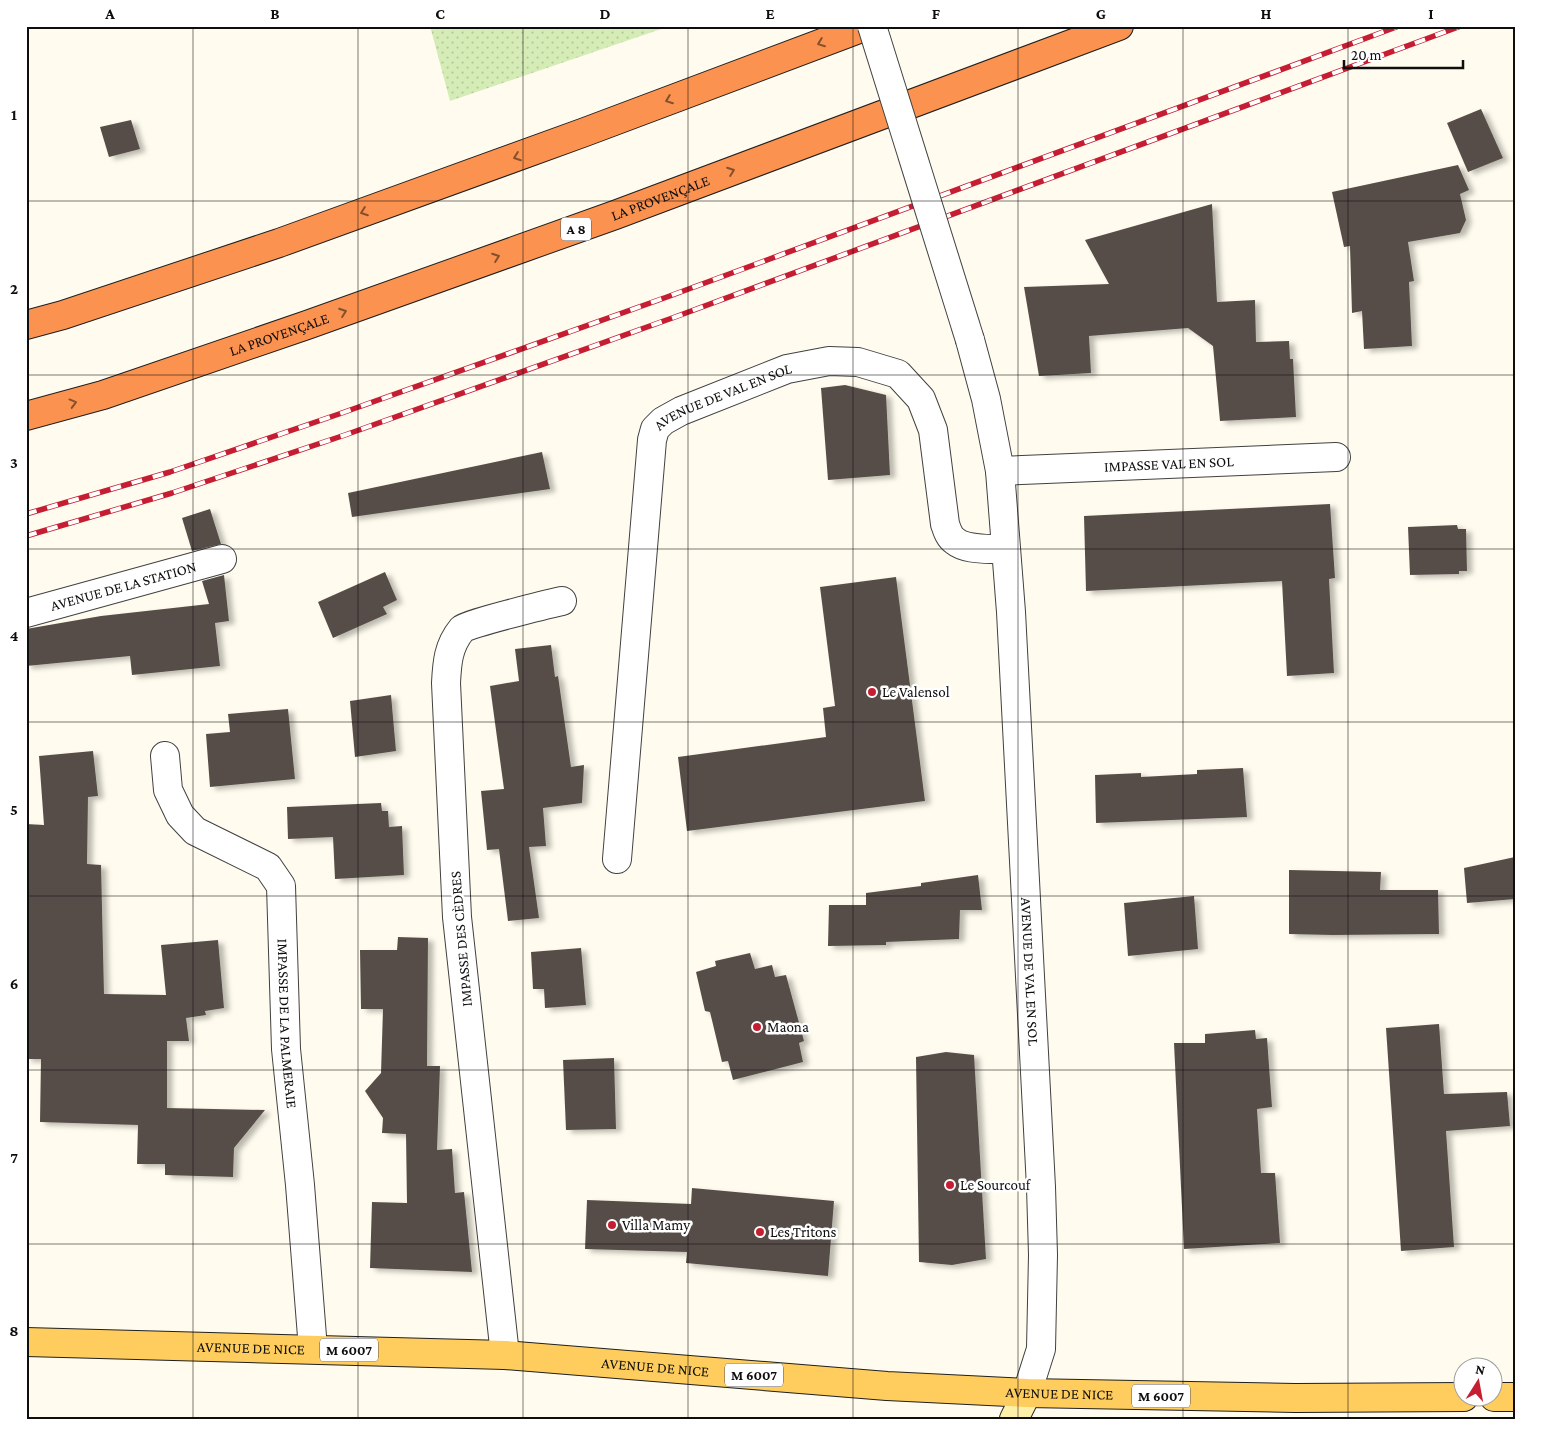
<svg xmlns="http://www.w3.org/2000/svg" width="1541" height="1445" font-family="'Crimson Pro',serif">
<defs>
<pattern id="park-dots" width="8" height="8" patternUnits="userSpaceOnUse" patternTransform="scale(1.25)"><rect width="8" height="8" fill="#d5ecb6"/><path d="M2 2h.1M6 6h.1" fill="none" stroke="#b6c99b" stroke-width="1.8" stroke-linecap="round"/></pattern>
<filter id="shadow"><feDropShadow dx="5.5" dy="3" stdDeviation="2.5" flood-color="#0004"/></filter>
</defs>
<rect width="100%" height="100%" fill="#fffbee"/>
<path fill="url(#park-dots)" d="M430,26H670L450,101Z"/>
<g fill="#574e49" filter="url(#shadow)">
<path d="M1481,109L1503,158L1468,172L1447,123Z"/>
<path d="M131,120L140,149L109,157L100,127Z"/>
<path d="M1458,165L1469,190L1460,194L1466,220L1460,233L1408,242L1414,281L1409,282L1412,346L1364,349L1362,311L1352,313L1350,246L1344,247L1332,192Z"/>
<path d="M1212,204L1217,302L1255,300L1256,342L1289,341L1290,359H1293L1296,417L1220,421L1213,346L1188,328L1089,336L1091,373L1039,376L1024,287L1109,284L1085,240Z"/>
<path d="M845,385L886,395L890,475L828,480L821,388Z"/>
<path d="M542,452L550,489L352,517L348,493Z"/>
<path d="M1330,504L1335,578L1329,579L1334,673L1287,676L1282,581L1086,591L1084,516Z"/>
<path d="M210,509L221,544L192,551L182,518Z"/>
<path d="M1457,525L1458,529H1466L1467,571H1459V574L1410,575L1408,527Z"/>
<path d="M385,572L397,600L383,607L387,614L333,638L318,602Z"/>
<path d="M224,575L229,621L215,623L220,666L132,675L130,656L26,666V629L101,616L209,604L202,581Z"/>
<path d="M896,577L925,801L687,831L678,757L826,737L823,708L835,706L820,587Z"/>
<path d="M551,645L555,677L558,676L571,767L584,765L582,803L543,808L546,846L529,847L539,918L508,921L499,849L487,850L481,791L504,789L490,686L519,681L515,649Z"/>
<path d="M391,695L396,751L355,757L350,701Z"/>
<path d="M288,709L295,779L210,787L206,734L230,732L228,714Z"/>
<path d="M93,751L98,796L88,797L87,864L101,865L104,994L166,995L161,945L218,940L224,1008L205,1011L206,1015L186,1018L189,1041H167V1108L265,1110L234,1148L233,1177L165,1175V1164H137L138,1125L40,1122L41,1059H26V824L44,825L39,756Z"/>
<path d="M1243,768L1247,817L1096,823L1095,775L1141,773V777L1197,774V770Z"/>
<path d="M381,803L382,811H388L389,827L402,826L404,875L335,879L333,837L288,839L287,807Z"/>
<path d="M1515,857V899L1467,903L1464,868Z"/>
<path d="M1289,870L1381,872L1380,890H1438L1439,934L1333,935L1289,934Z"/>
<path d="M978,875L982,910H960L959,939L886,942V945L828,946L829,905H866V893L921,886V883Z"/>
<path d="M1194,896L1198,949L1128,956L1124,903Z"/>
<path d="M398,937L428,938L427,1066H440L437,1150L452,1149L455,1193L464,1192L472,1272L370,1268L372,1202L407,1203L406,1134L382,1133L383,1118L365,1091L381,1073L383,1009H361L360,950H397Z"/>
<path d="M581,948L586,1005L545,1008L544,989H533L531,952Z"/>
<path d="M750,953L755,969L772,965L775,977L786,975L804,1041L799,1043L803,1062L733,1080L728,1061L722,1062L710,1012L705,1011L696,972L716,966L715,961Z"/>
<path d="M1439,1024L1444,1094L1507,1092L1510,1126L1446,1131L1454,1247L1401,1251L1386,1028Z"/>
<path d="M1255,1030L1256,1039L1267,1038L1272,1107L1257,1109L1261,1173H1275L1280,1243L1184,1249L1174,1043H1205V1034Z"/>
<path d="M946,1052L974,1055L986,1259L952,1265L919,1262L916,1057Z"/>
<path d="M614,1058L616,1129L566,1130L563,1060Z"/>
<path d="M692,1188L834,1201L828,1276L686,1263L687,1252L585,1249L587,1200L691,1204Z"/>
</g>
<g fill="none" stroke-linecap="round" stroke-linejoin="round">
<defs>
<g id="street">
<path id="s1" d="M970,340L986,399L1000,471L1011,612L1041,1187L1043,1255L1041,1349L1027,1393"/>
<path id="s2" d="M1000,471L1336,457"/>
<path id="s3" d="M26,613L222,559"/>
<path id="s4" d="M165,756L168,790L180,815L195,831L268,867L281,886L286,1049L300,1185L313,1349"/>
<path id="s5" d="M617,859L652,440L655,429L663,421L681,411L787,369L829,361L858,362L898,374L921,399L933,430L945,524C947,530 949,537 955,541C967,551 991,548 1006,550"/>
<path d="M505,1355L457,917L446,683C447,663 448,646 462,629C467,624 548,604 562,601"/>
</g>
<path id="secondary" d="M1014,1419L1027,1393"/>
<g id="primary">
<path id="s6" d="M26,1342L505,1355L887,1386L1027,1393L1295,1398L1464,1397"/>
<path d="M1494,1397H1515"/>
</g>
<g id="highway">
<path d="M26,325L63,315L279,243L585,132L867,26"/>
<path id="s7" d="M26,416L103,395L307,325L615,215L1119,26"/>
</g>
</defs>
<use href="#street" stroke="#414141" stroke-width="30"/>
<use href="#secondary" stroke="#303030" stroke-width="30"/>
<use href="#primary" stroke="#1f1f1f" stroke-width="30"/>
<use href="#highway" stroke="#1f1f1f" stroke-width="30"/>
<use href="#street" stroke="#fff" stroke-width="28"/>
<use href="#secondary" stroke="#fff0a9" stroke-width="28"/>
<use href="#primary" stroke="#ffcd5e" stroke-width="28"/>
<use href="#highway" stroke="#fb9250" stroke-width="28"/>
<defs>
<g id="rail">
<path d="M26,514L170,472L339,414L667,297L1399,26"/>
<path d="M26,536L172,493L345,435L675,317L1461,26"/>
</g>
</defs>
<use href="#rail" stroke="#c51e32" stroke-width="5.5"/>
<use href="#rail" stroke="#fff" stroke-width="4" stroke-dasharray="11" stroke-linecap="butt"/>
<defs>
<path id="street-bridge" d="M872,26L970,340"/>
</defs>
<use href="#street-bridge" stroke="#414141" stroke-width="30" stroke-linecap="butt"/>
<use href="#street-bridge" stroke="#fff" stroke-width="28"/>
</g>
<defs><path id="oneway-chevron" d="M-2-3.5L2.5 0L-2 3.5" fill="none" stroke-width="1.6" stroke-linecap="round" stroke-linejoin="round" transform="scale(1.25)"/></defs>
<g stroke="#84502f">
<use href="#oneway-chevron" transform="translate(821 43) rotate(159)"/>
<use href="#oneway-chevron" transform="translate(669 100) rotate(159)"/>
<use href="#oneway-chevron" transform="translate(517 157) rotate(160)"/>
<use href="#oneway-chevron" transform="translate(731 171) rotate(-20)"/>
<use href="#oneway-chevron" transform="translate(364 212) rotate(160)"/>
<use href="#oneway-chevron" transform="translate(496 257) rotate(-20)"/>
<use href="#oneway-chevron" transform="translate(343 312) rotate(-20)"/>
<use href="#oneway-chevron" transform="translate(73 403) rotate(-15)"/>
</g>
<path fill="none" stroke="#0e0e0e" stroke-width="1" stroke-opacity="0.55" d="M193,26V1419M358,26V1419M523,26V1419M688,26V1419M853,26V1419M1018,26V1419M1183,26V1419M1348,26V1419M26,201H1515M26,375H1515M26,549H1515M26,722H1515M26,896H1515M26,1070H1515M26,1244H1515"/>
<g fill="#c51e32" stroke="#fff" stroke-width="2">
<circle cx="872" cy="692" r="5"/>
<circle cx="757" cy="1027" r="5"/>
<circle cx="950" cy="1185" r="5"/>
<circle cx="612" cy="1225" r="5"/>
<circle cx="760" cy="1232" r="5"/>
</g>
<g text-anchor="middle" stroke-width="5" stroke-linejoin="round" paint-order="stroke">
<g fill="#fff" stroke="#565656" stroke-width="1">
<rect x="561" y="217.5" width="30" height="23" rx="4"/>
<rect x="320" y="1338.5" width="58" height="23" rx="4"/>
<rect x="725" y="1363.5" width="58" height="23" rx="4"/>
<rect x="1132" y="1384.5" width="58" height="23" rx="4"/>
</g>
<g font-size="14" font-weight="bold" fill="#0e0e0e">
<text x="576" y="234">A 8</text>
<text x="349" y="1355">M 6007</text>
<text x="754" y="1380">M 6007</text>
<text x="1161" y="1401">M 6007</text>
</g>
<g font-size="15" fill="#0e0e0e" stroke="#fff">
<text dy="5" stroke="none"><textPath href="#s7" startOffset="671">LA PROVENÇALE</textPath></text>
<text dy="5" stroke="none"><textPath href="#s7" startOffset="266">LA PROVENÇALE</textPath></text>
<text dy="5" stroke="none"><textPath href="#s5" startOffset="508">AVENUE DE VAL EN SOL</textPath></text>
<text dy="5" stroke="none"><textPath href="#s2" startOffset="169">IMPASSE VAL EN SOL</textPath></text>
<text dy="5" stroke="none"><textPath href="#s3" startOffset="101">AVENUE DE LA STATION</textPath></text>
<text transform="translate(461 939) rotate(-95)" y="5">IMPASSE DES CÈDRES</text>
<text dy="5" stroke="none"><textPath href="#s1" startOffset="636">AVENUE DE VAL EN SOL</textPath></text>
<text dy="5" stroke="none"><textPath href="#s4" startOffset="326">IMPASSE DE LA PALMERAIE</textPath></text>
<text dy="5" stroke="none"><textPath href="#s6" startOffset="225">AVENUE DE NICE</textPath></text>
<text dy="5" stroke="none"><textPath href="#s6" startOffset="630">AVENUE DE NICE</textPath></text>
<text dy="5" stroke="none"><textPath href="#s6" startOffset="1035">AVENUE DE NICE</textPath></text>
</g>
<g font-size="15" fill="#0e0e0e" stroke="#fff" text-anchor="start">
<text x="882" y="697">Le Valensol</text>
<text x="767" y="1032">Maona</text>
<text x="960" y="1190">Le Sourcouf</text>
<text x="622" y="1230">Villa Mamy</text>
<text x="770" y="1237">Les Tritons</text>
</g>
</g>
<rect width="1541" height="1445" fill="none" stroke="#ffffff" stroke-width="55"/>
<g transform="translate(1478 1382) rotate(11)"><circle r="24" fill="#ffffff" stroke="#9f9f9f"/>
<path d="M0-4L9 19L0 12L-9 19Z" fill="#c51e32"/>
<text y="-8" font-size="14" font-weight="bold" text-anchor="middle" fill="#0e0e0e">N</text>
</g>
<path d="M1344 60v8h119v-8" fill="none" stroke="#0e0e0e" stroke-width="2.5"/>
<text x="1351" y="60" font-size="15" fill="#0e0e0e" stroke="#ffffff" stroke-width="4" paint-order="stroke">20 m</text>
<rect x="28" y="28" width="1486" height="1390" fill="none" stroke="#0e0e0e" stroke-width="2"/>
<g font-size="16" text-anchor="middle" font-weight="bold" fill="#0e0e0e">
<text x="110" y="19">A</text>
<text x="275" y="19">B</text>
<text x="440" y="19">C</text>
<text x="605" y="19">D</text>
<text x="770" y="19">E</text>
<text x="936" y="19">F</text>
<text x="1101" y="19">G</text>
<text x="1266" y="19">H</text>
<text x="1431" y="19">I</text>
<text x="14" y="120">1</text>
<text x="14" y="294">2</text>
<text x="14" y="468">3</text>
<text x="14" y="641">4</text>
<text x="14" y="815">5</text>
<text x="14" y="989">6</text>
<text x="14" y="1163">7</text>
<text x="14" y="1336">8</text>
</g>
</svg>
